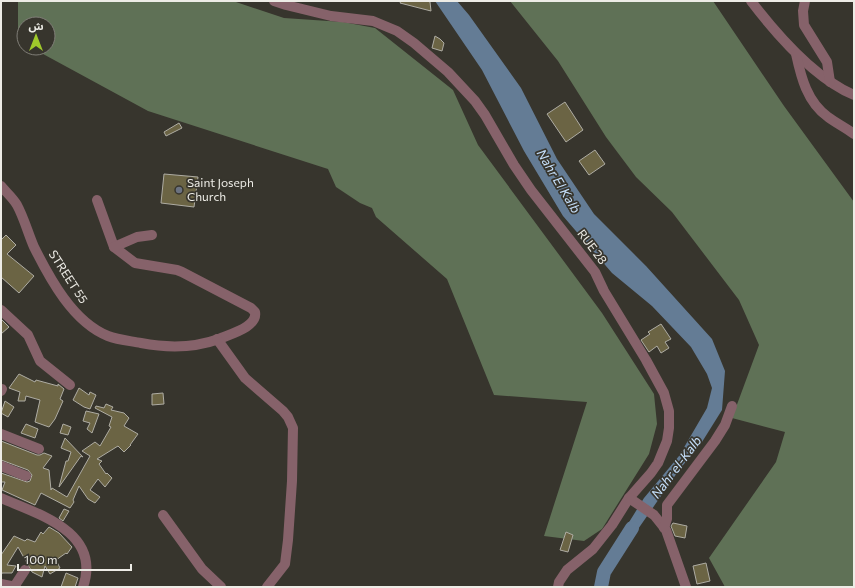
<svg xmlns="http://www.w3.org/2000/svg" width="855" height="588" font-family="Commissioner,'Noto Sans Arabic',sans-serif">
<rect width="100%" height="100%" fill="#37352d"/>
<g fill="#5f7156">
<path d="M18,1H233L284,18L343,22L375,28L453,90L478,145L602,313L654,394L657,424L649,454L602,529L584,541L544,536L587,402L494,395L447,279L376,217L372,208L360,203L336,187L328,169L148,111L32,48H48V24H24V44L18,40Z"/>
<path d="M510,1H713L784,106L854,202V587H725L709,558L776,462L785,432L732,418L759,345L739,300L672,212L636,177L606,137L558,61Z"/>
</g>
<path fill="#647c95" d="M435,1H457L469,15L521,88L557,159L594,214L646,266L712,339L725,371L722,410L702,442L679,470L627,545L618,540L644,498L679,456L707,408L712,388L707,374L691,347L652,306L612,273L563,216L524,151L482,70Z"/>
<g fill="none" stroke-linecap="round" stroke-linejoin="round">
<path stroke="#647c95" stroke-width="14" d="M601,587L604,572L632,528"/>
</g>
<g fill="#6b6444" stroke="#aeaca3">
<path d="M401,1H427L430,2L431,11L400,3Z"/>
<path d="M435,36L440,39L444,43L442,51L432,48Z"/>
<path d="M565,102L583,130L566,142L547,114Z"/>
<path d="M179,123L182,128L166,136L164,132Z"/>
<path d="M595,150L605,164L589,175L579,161Z"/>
<path d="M164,174L198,177L194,207L161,203Z"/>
<path d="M6,235L16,245L7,254L34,276L19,293L1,277V240Z"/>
<path d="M1,319L9,327L1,334Z"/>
<path d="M661,324L671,339L665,342L669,348L661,353L657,346L649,352L641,340L650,334L648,332Z"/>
<path d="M19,374L35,382L36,380L58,386V384L64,389L60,399L63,401L55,419L49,427L35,422L40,400L26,396L25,401H18L20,392L9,388Z"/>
<path d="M79,388L89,395L90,392L96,395L90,409L84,407L73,400Z"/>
<path d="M163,393L164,404L152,405V394Z"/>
<path d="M5,401L14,407L8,417L1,413Z"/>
<path d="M106,404L113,407L111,410L124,413L129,418L124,426L138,434L130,445H131L124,452L118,446L97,459L102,461L99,464L106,474L107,473L112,478L105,487L98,479L90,490L100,497L95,503L88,499L79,486L73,500L74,502L70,508L41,493L35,505L2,490L5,482H1V473L27,482L30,481L32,475L28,470L1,460V441L37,455H40L44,453L52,456L43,468L49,470L51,490L52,488L67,497L90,456L82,451L95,442L100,446L111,427L109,426L112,417L95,408L96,406L104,408Z"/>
<path d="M86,411L99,414L92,433L87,429L90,423L83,421Z"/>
<path d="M26,424L38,429L35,438L21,433Z"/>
<path d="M63,424L71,427L68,435L60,433Z"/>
<path d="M65,438L83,457L81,456L59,487L66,461H68L71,452L61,448Z"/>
<path d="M64,509L69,511L63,521L59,518Z"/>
<path d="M673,523L687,526L685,538L675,536L671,526Z"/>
<path d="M49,527L59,533L72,547L67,554L66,553L56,560L60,568L50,574L45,566L42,577L32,572L18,547L7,565L16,566L12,573H2L1,575V555L14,536L25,541L27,539L35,542L41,532L43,534Z"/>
<path d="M566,532L573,535L568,552L560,550Z"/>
<path d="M706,563L710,581L697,584L693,566Z"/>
<path d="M66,573L78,578L75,587H61Z"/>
</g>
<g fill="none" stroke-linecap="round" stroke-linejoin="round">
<g stroke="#86626a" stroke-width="10">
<path d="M274,1L286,5L331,16L373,21L397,31L414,43L448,72L475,101L485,115L514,165L531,190L595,272L604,291L646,360L664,393L669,411V428L667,441L658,463L651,473L629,498L612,525L593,549L567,570L559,582L558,587"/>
<path d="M751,1C777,35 814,78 854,95"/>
<path d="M805,1L803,11L804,25L827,62L830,82"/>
<path d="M796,54C801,77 807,102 828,117C836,123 846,128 854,134"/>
<path d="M1,186C6,192 13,198 17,205C24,218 28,233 34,247C50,279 73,322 108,336C118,340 131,341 141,343C167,348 194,348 219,339C230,334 258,327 255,312L251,308L182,272L177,270L135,263L114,247L97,200"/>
<path d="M114,247L137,237L152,235"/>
<path d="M1,310L28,335L40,361L70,385"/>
<path d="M217,339L245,378L283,411L288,417L293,428L292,481L288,540L285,564L267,587"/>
<path d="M1,391L2,389"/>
<path d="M1,434L39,449"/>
<path d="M1,466L26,476"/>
<path d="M1,498C38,514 102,532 83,587"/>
<path d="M629,498L654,515L666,530L686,587"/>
<path d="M163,515L202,569L221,587"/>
<path d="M664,528L667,519V505L715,441L725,425L732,406"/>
<path d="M1,584L16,587"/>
<path d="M14,587L25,570"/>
</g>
</g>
<circle fill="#6b7280" stroke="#37352d" stroke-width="1.5" cx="179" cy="190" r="4"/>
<g text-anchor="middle" stroke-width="3.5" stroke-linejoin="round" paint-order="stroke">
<g font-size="12" fill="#edece6" stroke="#37352d" text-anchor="start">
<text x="187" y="187">Saint Joseph<tspan x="187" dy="14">Church</tspan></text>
</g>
<g font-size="12" fill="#edece6" stroke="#37352d">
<text transform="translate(592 247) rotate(53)" y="4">RUE 28</text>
<text transform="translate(68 277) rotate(57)" y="4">STREET 55</text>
</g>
<g font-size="13" font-style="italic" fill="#c6e0fb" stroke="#37352d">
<text transform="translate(559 181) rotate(59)" y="5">Nahr El Kalb</text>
<text transform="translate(676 467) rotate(-53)" y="5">Nahr el-Kalb</text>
</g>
</g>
<rect width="855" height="588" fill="none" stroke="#edece6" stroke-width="4"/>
<g transform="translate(36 36)"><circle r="19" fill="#37352d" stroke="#807e77"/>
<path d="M0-3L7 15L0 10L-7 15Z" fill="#a0c92b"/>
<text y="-6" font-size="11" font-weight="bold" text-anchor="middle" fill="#edece6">ش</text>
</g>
<path d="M18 564v6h113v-6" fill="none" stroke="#edece6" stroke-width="2"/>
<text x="24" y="564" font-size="12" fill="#edece6" stroke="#37352d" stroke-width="3" paint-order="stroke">100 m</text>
</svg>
